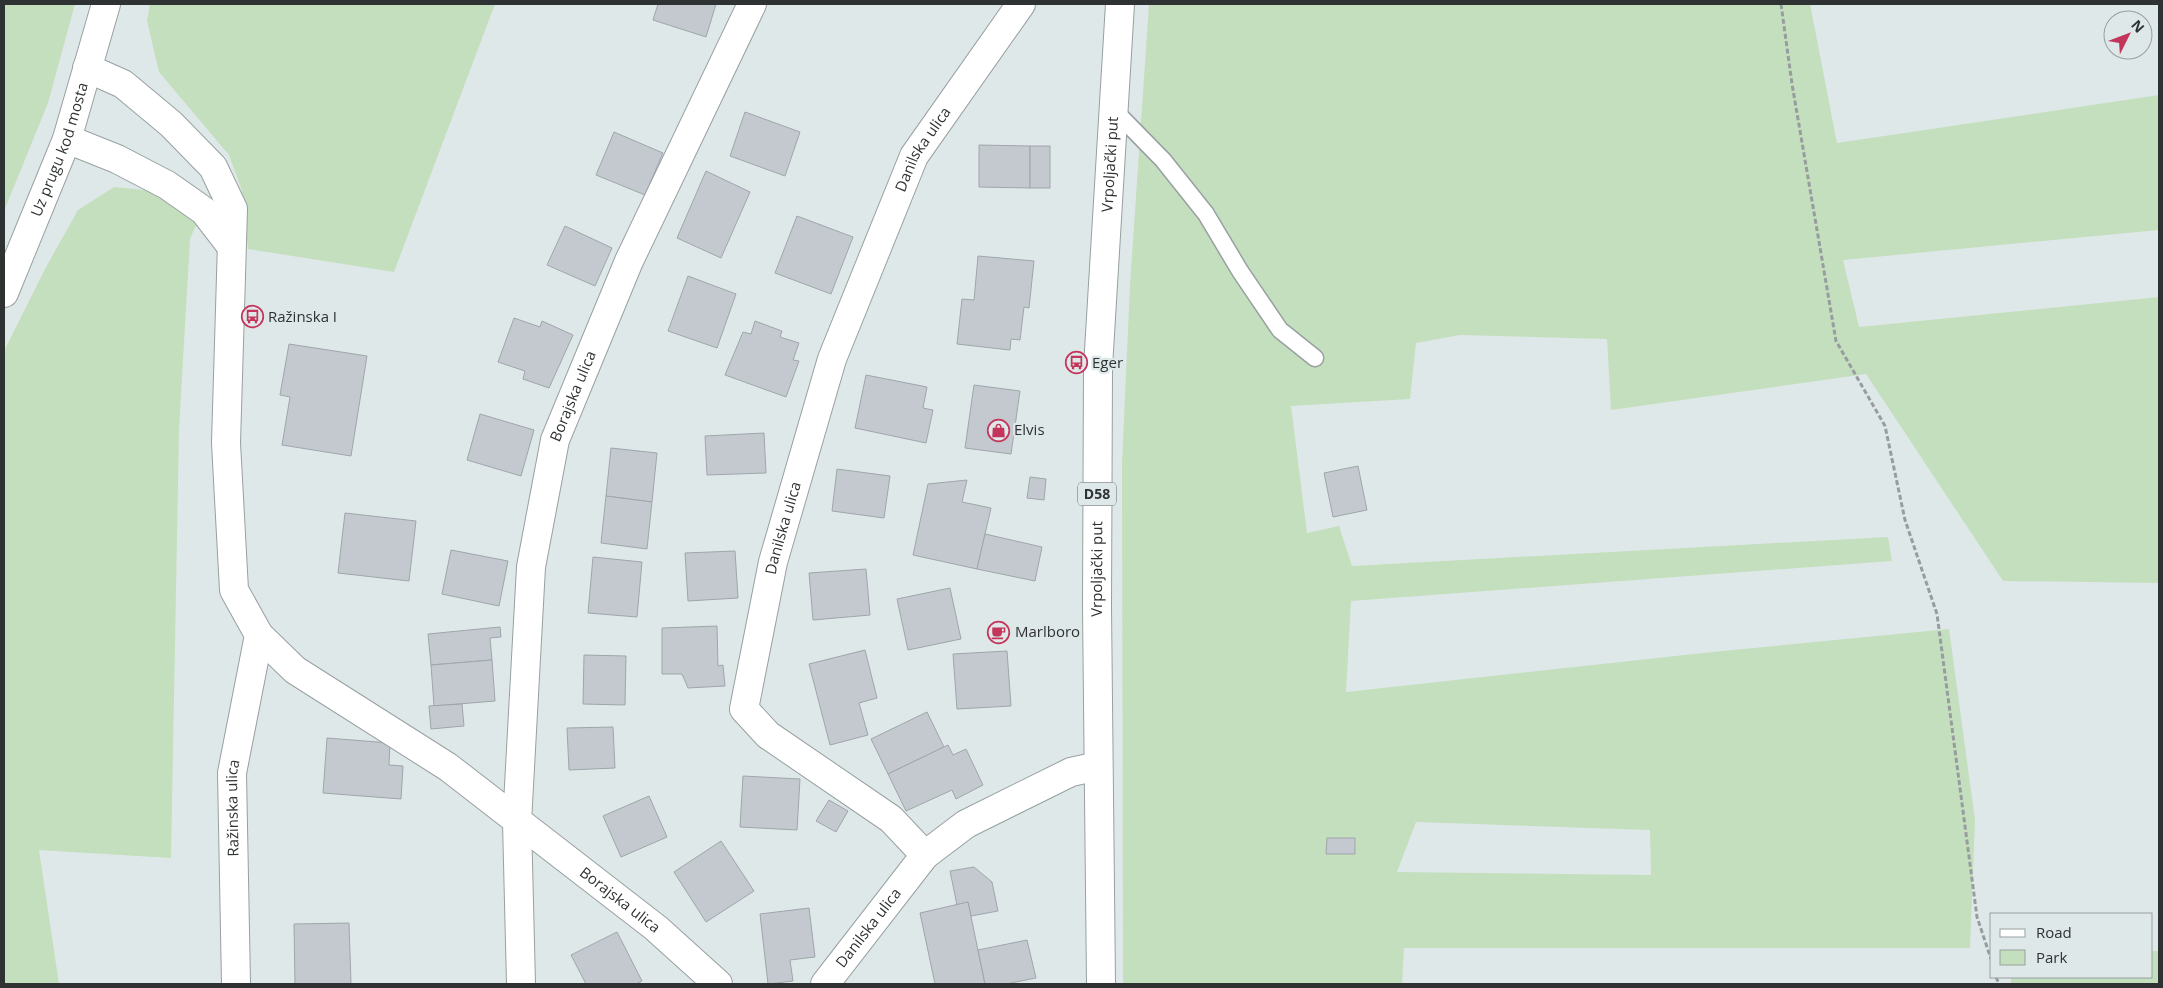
<svg xmlns="http://www.w3.org/2000/svg" width="2163" height="988" font-family="'Open Sans',sans-serif">
<rect width="100%" height="100%" fill="#dfe8e9"/>
<g fill="#c4dfbe" fill-rule="evenodd">
<path d="M4,4H75L48,103L4,211Z"/>
<path d="M150,4H495L394,272L248,249L242,191L229,155L159,72L147,21Z"/>
<path d="M1149,4H1810L1837,143L2159,95V230L1843,260L1859,327L2159,297V583L2003,581L1866,374L1611,410L1607,339L1460,335L1416,343L1410,399L1291,406L1307,533L1339,526L1352,566L1888,537L1892,561L1351,601L1346,692L1712,652L1949,629L1975,820L1970,948H1404L1402,984H1123L1122,463L1130,285ZM1416,822L1650,830L1651,875L1397,872Z"/>
<path d="M114,187L156,191L197,223L190,239L179,430L171,858L39,850L59,984H4V351L45,269L78,210Z"/>
<path d="M2152,951H2159V984H2011V977H2152Z"/>
</g>
<g fill="#c3c9ce" stroke="#9fa6ab">
<path d="M658,4H716L706,37L653,20Z"/>
<path d="M745,112L800,132L785,176L730,156Z"/>
<path d="M614,132L663,153L645,195L596,175Z"/>
<path d="M979,145L1030,146V188L979,187Z"/>
<rect x="1030" y="146" width="20" height="42"/>
<path d="M706,171L750,192L721,258L677,238Z"/>
<path d="M797,216L853,237L831,294L775,273Z"/>
<path d="M565,226L612,248L595,286L547,265Z"/>
<path d="M978,256L1034,261L1029,308L1024,307L1020,340L1011,339L1010,350L957,344L962,299L974,300Z"/>
<path d="M688,276L736,294L717,348L668,331Z"/>
<path d="M514,318L540,327L542,321L573,335L549,388L523,379L525,371L498,362Z"/>
<path d="M755,321L782,331L780,337L799,343L793,360L799,361L786,397L725,375L743,332L751,334Z"/>
<path d="M289,344L367,356L351,456L282,445L290,397L280,395Z"/>
<path d="M866,375L927,387L923,408L933,410L926,443L855,428Z"/>
<path d="M974,385L1020,391L1011,454L965,448Z"/>
<path d="M480,414L534,430L521,476L467,460Z"/>
<path d="M764,433L766,473L707,475L705,436Z"/>
<path d="M611,448L657,453L652,502L606,496Z"/>
<path d="M1358,466L1367,510L1333,517L1324,473Z"/>
<path d="M837,469L890,476L884,518L832,511Z"/>
<path d="M1030,477L1046,479L1044,500L1027,498Z"/>
<path d="M967,480L962,502L991,508L977,569L913,555L928,484Z"/>
<path d="M606,496L652,502L647,549L601,543Z"/>
<path d="M345,513L416,521L409,581L338,573Z"/>
<path d="M985,534L1042,547L1035,581L977,569Z"/>
<path d="M451,550L508,561L499,606L442,594Z"/>
<path d="M735,551L738,598L688,601L685,553Z"/>
<path d="M593,557L642,562L637,617L588,613Z"/>
<path d="M866,569L870,615L813,620L809,573Z"/>
<path d="M950,588L961,639L908,650L897,599Z"/>
<path d="M717,626L718,666L723,665L725,686L688,688L682,674H662V628Z"/>
<path d="M500,627L501,637L490,638L492,660L431,665L428,634Z"/>
<path d="M865,650L877,698L859,703L868,735L830,745L809,664Z"/>
<path d="M1007,651L1011,706L957,709L953,654Z"/>
<path d="M584,655L626,656L625,705L583,704Z"/>
<path d="M492,660L495,701L434,706L431,665Z"/>
<path d="M462,704L464,726L431,729L429,706Z"/>
<path d="M927,712L944,747L888,774L871,739Z"/>
<path d="M613,727L615,768L569,770L567,728Z"/>
<path d="M327,738L390,743L389,765L403,766L401,799L323,793Z"/>
<path d="M948,745L953,755L966,749L983,785L956,799L952,790L906,811L888,774Z"/>
<path d="M743,776L800,779L797,830L740,827Z"/>
<path d="M649,796L667,837L621,857L603,816Z"/>
<path d="M829,800L848,811L836,832L816,821Z"/>
<path d="M1327,838H1355V854H1326Z"/>
<path d="M721,841L754,891L706,922L674,872Z"/>
<path d="M974,867L992,882L998,911L971,916L968,902L957,905L950,871Z"/>
<path d="M968,902L985,984H935L920,913Z"/>
<path d="M809,908L815,957L790,960L793,981L768,984L760,914Z"/>
<path d="M349,923L351,984H295L294,924Z"/>
<path d="M617,932L642,981L636,984H586L571,955Z"/>
<path d="M1027,940L1036,978L1006,984H985L978,950Z"/>
</g>
<g fill="none" stroke-linecap="round" stroke-linejoin="round">
<defs>
<path id="lane" d="M1114,110L1163,160L1206,214L1240,271L1280,330L1315,358"/>
<g id="street">
<path id="s1" d="M87,68L123,84L171,124L213,167L233,209L226,443L234,590L259,635L295,670L448,767L656,928L718,984"/>
<path d="M67,139L117,159L167,185L204,211L231,246"/>
<path id="s2" d="M925,855L891,819L768,735L744,709L773,562L832,359L914,156L1021,4"/>
<path id="s3" d="M236,984L232,773L259,635"/>
<path id="s4" d="M521,984L517,822L531,567L555,440L629,261L752,4"/>
<path id="s5" d="M825,984L925,855L966,824L1071,772L1098,766"/>
</g>
<g id="secondary">
<path id="s6" d="M4,293L67,139L106,4"/>
</g>
<g id="primary">
<path id="s7" d="M1101,984L1097,607L1098,367L1120,4"/>
</g>
</defs>
<use href="#lane" stroke="#98a0a1" stroke-width="19"/>
<use href="#street" stroke="#98a0a1" stroke-width="30"/>
<use href="#secondary" stroke="#98a0a1" stroke-width="30"/>
<use href="#primary" stroke="#98a0a1" stroke-width="30"/>
<g stroke="#979d9e" stroke-width="3" stroke-dasharray="5 2.5" stroke-linecap="butt">
<path d="M1781,4L1792,84L1836,341L1885,426L1905,520L1937,614L1977,917L1992,962"/>
<path d="M1996,977L1999,984"/>
</g>
<use href="#lane" stroke="#fff" stroke-width="16"/>
<use href="#street" stroke="#fff" stroke-width="28"/>
<use href="#secondary" stroke="#fff" stroke-width="28"/>
<use href="#primary" stroke="#fff" stroke-width="28"/>
</g>
<defs>
<symbol id="bus-ring" viewBox="-11 -11 22 22"><circle r="9.5" fill="#dfe8e9" stroke="#c4355b" stroke-width="1.5"/><path d="M-5-6H5V4H4V6H2V4H-2V6H-4V4H-5ZM-3.5-4V0h7V-4ZM-3.5 1.2v1.5H-2V1.2ZM2 1.2v1.5H3.5V1.2Z" fill="#c4355b"/></symbol>
<symbol id="shop-ring" viewBox="-11 -11 22 22"><circle r="9.5" fill="#dfe8e9" stroke="#c4355b" stroke-width="1.5"/><path d="M-5-2.5h2.3a2.7 3.5 0 0 1 5.4 0H5L5.5 6h-11ZM-1.5-2.5h3a1.5 2.3 0 0 0-3 0Z" fill="#c4355b"/></symbol>
<symbol id="cafe-ring" viewBox="-11 -11 22 22"><circle r="9.5" fill="#dfe8e9" stroke="#c4355b" stroke-width="1.5"/><path d="M-5.5-4.5H6V0H3Q3 3.5 0 3.5H-2.5Q-5.5 3.5-5.5 0ZM3-3.2v2h1.7v-2ZM-6 4.5H4V6H-6Z" fill="#c4355b"/></symbol>
</defs>
<g fill-rule="evenodd">
<use href="#bus-ring" x="240" y="304" width="25" height="25"/>
<use href="#bus-ring" x="1064" y="350" width="25" height="25"/>
<use href="#shop-ring" x="986" y="418" width="25" height="25"/>
<use href="#cafe-ring" x="986" y="620" width="25" height="25"/>
</g>
<g text-anchor="middle" stroke-width="4.5" stroke-linejoin="round" paint-order="stroke">
<rect fill="#dfe8e9" stroke="#64696a" stroke-width="1" x="1078" y="482.5" width="38" height="23" rx="4"/>
<g font-size="14" font-weight="bold" fill="#2f3233">
<text x="1097" y="499">D58</text>
</g>
<g font-size="15" fill="#2f3233" stroke="#dfe8e9">
<text dy="5" stroke="none"><textPath href="#s6" startOffset="154">Uz prugu kod mosta</textPath></text>
<text dy="5" stroke="none"><textPath href="#s2" startOffset="824">Danilska ulica</textPath></text>
<text dy="5" stroke="none"><textPath href="#s7" startOffset="820">Vrpoljački put</textPath></text>
<text dy="5" stroke="none"><textPath href="#s4" startOffset="594">Borajska ulica</textPath></text>
<text dy="5" stroke="none"><textPath href="#s2" startOffset="419">Danilska ulica</textPath></text>
<text dy="5" stroke="none"><textPath href="#s7" startOffset="415">Vrpoljački put</textPath></text>
<text dy="5" stroke="none"><textPath href="#s3" startOffset="176">Ražinska ulica</textPath></text>
<text dy="5" stroke="none"><textPath href="#s1" startOffset="1090">Borajska ulica</textPath></text>
<text dy="5" stroke="none"><textPath href="#s5" startOffset="71">Danilska ulica</textPath></text>
</g>
<g font-size="15" fill="#2f3233" stroke="#dfe8e9" text-anchor="start">
<text x="268" y="322">Ražinska I</text>
<text x="1092" y="368">Eger</text>
<text x="1014" y="435">Elvis</text>
<text x="1015" y="637">Marlboro</text>
</g>
</g>
<rect width="2163" height="988" fill="none" stroke="#2f3233" stroke-width="10"/>
<rect x="1990" y="913" width="162" height="65" fill="#dfe8e9" stroke="#999fa0"/>
<rect x="2000" y="929" width="25" height="8" fill="#ffffff" stroke="#999fa0"/>
<text x="2036" y="938" font-size="15" fill="#2f3233">Road</text>
<rect x="2000" y="950" width="25" height="15" fill="#c4dfbe" stroke="#999fa0"/>
<text x="2036" y="963" font-size="15" fill="#2f3233">Park</text>
<g transform="translate(2128 35) rotate(48)"><circle r="24" fill="#dfe8e9" stroke="#999fa0"/>
<path d="M0-4L9 19L0 12L-9 19Z" fill="#c4355b"/>
<text y="-8" font-size="14" font-weight="bold" text-anchor="middle" fill="#2f3233">N</text>
</g>
</svg>
